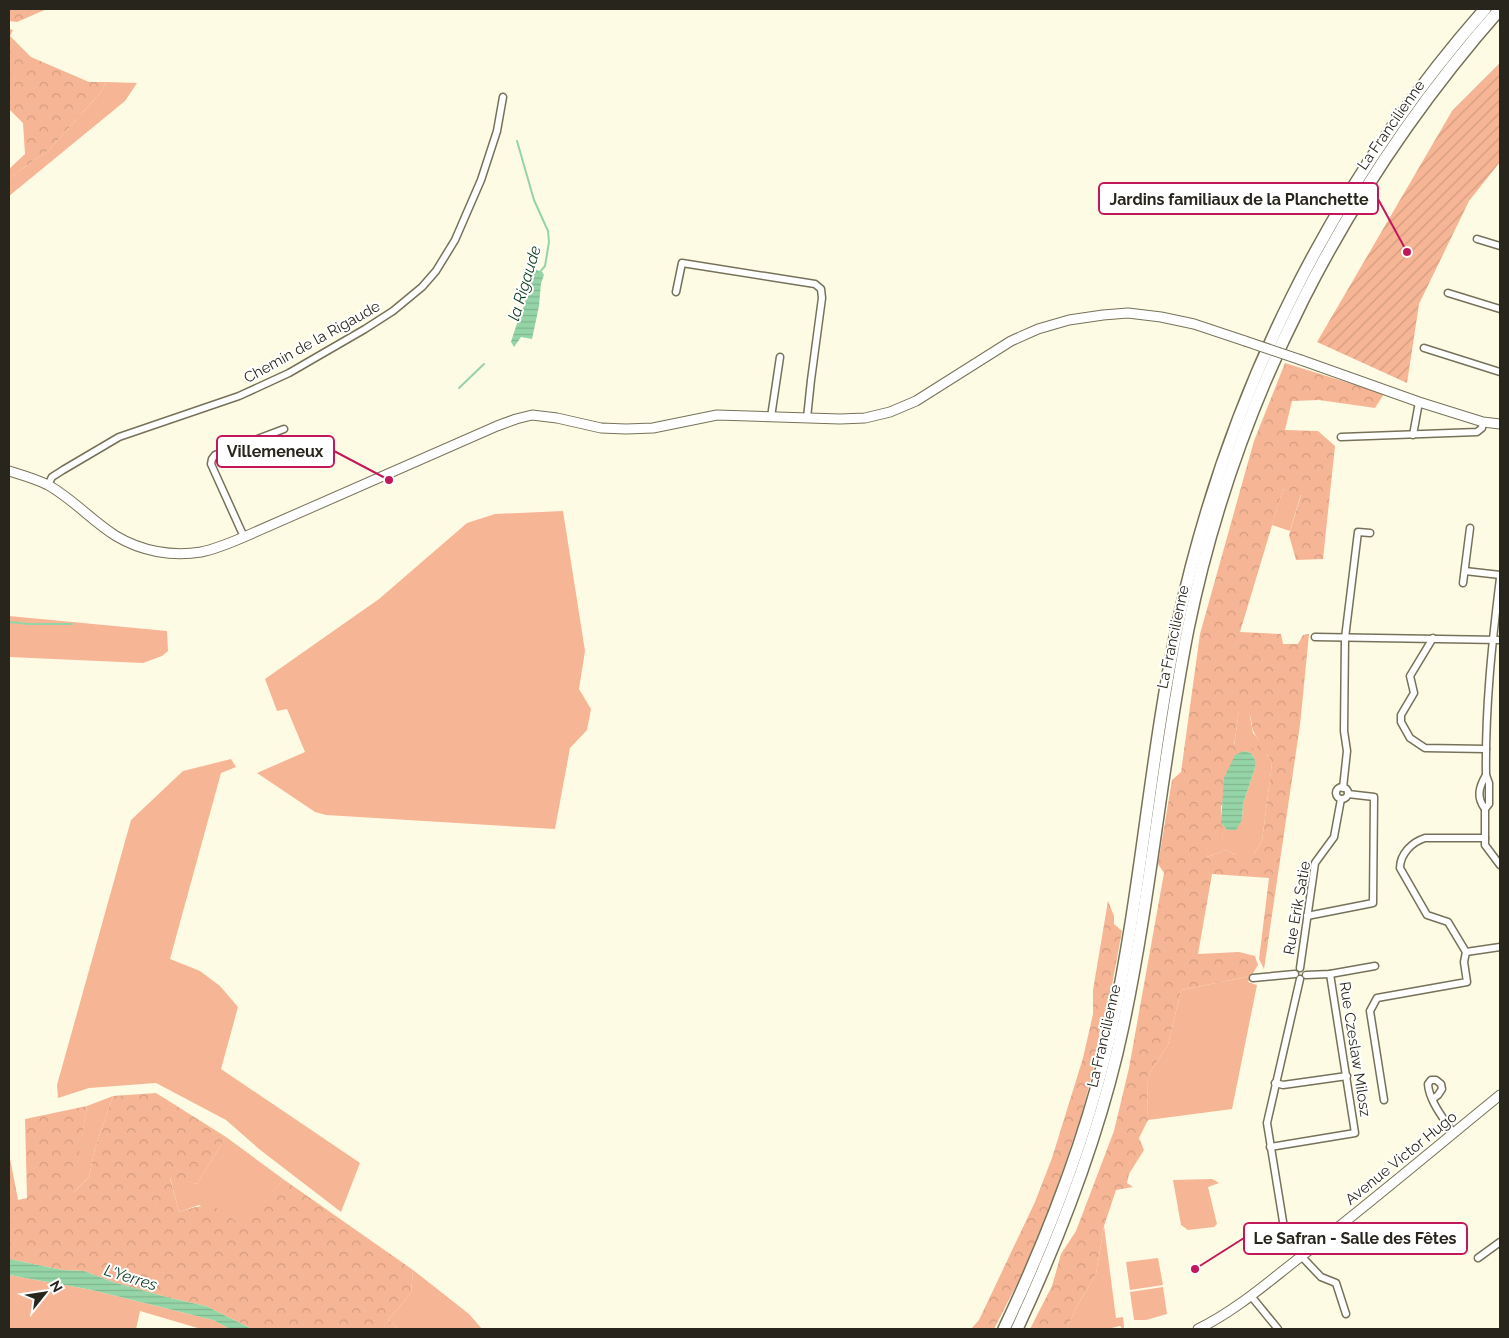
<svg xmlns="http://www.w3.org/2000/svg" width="1509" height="1338" font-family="Raleway,sans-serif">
<defs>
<pattern id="forest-crowns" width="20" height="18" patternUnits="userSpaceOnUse" patternTransform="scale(1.25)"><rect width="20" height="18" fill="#f6b595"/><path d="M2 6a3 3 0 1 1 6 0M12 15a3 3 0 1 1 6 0" fill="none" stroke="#d39c80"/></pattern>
<pattern id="garden-furrows" width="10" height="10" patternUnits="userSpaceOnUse" patternTransform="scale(1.25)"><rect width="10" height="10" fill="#f6b595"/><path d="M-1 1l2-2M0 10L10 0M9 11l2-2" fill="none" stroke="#d39c80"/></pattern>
<pattern id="water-rules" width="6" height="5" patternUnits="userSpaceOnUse" patternTransform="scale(1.25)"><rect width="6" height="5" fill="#95d4a6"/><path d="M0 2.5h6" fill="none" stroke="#80b68e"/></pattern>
</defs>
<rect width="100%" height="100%" fill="#fefbe5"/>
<g fill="#f6b595">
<path d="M106,82L137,83L125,101L9,196V178L49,150L101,92Z"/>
<path d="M1283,489L1301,494L1290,531L1272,525Z"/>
<path d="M563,511L585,651L579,689L591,709L587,730L570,748L555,829L326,815L315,812L257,773L305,752L287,709L277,711L265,679L379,599L467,523L495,514Z"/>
<path d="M9,616L167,631L168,651L162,656L143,663L9,657Z"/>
<path d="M1244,706L1249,711L1253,733L1259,740L1272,763L1262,841L1253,855H1236L1226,850L1207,857L1205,849L1219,845L1223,839L1221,823L1227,830L1242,820L1243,804L1255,768V760L1251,753L1254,749L1234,746L1239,710Z"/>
<path d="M231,759L236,767L221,773L170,959L200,971L220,986L238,1007L221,1069L360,1163L341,1212L259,1149L226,1120L156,1083L89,1088L58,1098L57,1085L131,820L183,771Z"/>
<path d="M1251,976L1248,982L1257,985L1232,1109L1148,1120L1147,1077L1168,1045L1181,990Z"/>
<path d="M113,1096L95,1148L89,1177L72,1194L87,1106Z"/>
<path d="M226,1137L283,1179L243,1228L199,1205L179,1212L170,1177L197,1184Z"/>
<path d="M1212,1179L1219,1183L1208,1187L1217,1224L1214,1227L1188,1230L1181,1225L1173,1180Z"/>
<path d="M1104,1226L1116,1318L1123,1317L1124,1327L1123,1329L1120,1326L1107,1329H1067L1076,1308L1096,1274Z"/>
<path d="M1158,1258L1163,1285L1130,1290L1126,1262Z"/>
<path d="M413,1270L469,1314L482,1329H398L388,1320L411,1293Z"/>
<path d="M9,1275L92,1290L213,1320L230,1329H201L140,1311L136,1329H9Z"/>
<path d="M1163,1287L1167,1314L1146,1320H1134L1130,1292Z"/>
</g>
<g fill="url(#forest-crowns)" fill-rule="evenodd">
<path d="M9,9H47L17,22L9,21Z"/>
<path d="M9,29L13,30L10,36L31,57L89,82H106L101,92L49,150L9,178V169L25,154L23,123L9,109Z"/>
<path d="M1285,363L1384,394L1375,408L1319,400L1292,401L1285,430L1318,431L1335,446L1323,559L1296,560L1289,535L1301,495L1283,489L1240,632L1281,634L1283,644H1298L1303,635L1309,634L1300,725L1264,969L1259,959L1269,878L1212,874L1198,954L1239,952L1255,956L1258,965L1251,976L1181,990L1168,1045L1147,1077L1148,1120L1139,1138L1144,1150L1129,1174L1127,1183L1133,1187L1116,1190L1104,1226L1096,1274L1076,1308L1067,1329H1030L1052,1286L1061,1254L1076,1231L1114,1131L1129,1068L1164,873L1158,864L1172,780L1181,772L1200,634L1254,441ZM1244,707C1255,716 1248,728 1259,740L1256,750L1267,754L1272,763L1262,841L1253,855H1236L1226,850L1207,857L1206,849L1219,846L1223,839L1221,807L1244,751L1251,753L1255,749L1241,745H1234L1239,711Z"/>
<path d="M1108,901L1114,916V924L1122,931L1107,1012L1100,1030L1095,1063L1081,1117L1051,1205L1021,1276L994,1329H971L979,1320L1035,1202L1052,1158L1083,1058L1093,1014V990Z"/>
<path d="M156,1093L226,1137L197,1184L170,1178L179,1212C214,1200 215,1205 243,1227L283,1179L413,1270L411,1293L388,1320L398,1329H252L206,1306L170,1298L113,1282L84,1271L62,1270L9,1259V1153L18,1200L27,1198L25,1119L87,1106L73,1193L89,1177L95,1148L113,1096Z"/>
</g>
<path fill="url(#garden-furrows)" d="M1500,63V162L1469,201L1419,304L1407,383L1317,342L1452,111Z"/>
<g fill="url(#water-rules)">
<path d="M534,269L542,272L544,275L541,283L539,306L532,339L521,337L514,347L511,342L519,317L521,316Z"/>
<path d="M1244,751L1251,753L1255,760V768L1243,804L1242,820L1236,830H1227L1221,823L1224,778L1235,755Z"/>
<path d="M9,1259L62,1270L84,1271L113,1282L170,1298L206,1306L252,1329H230L213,1320L92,1290L9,1275Z"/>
</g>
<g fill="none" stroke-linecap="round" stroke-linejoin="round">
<g stroke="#95d4a6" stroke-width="2">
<path d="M517,141L534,200L548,231L549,242L545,266L539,273"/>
<path d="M459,388L484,364"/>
<path d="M9,622L30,624H72"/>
</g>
<defs>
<g id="minor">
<path d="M1477,239L1500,246"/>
<path d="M676,292L682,263L815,284L821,289L822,298L811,380L807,418"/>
<path d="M1448,293L1500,309"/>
<path d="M1424,348L1500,372"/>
<path d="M771,417L780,357"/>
<path d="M1413,435L1419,402"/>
<path d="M1341,437L1477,432L1482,428L1483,422"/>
<path d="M48,485L52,477L63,470L119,437L239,396L289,373L365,329L393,311L422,287L436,271L455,240L481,180L497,131L503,97"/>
<path d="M244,537L211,464L212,459L215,455L284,429"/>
<path d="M1465,571L1500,575"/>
<path d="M1500,578C1492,643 1485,709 1486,775L1489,783V804L1485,809V845L1500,865"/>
<path d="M1463,583L1470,528"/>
<path d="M1315,637L1500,640"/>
<path d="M1433,638L1410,676L1414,693L1401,715V722L1410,738L1425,748L1486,749"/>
<circle cx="1342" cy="793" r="6"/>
<path d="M1343,788L1347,751L1344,731L1345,638L1358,532L1370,533"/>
<path d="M1485,809C1476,797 1479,787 1486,775"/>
<path d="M1307,916L1373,903L1374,797L1348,794"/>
<path d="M1466,952L1448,922L1427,915L1400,868C1400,854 1412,842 1425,838H1485"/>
<path d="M1466,952L1500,947"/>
<path d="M1300,968L1315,863L1334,837L1341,799"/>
<path d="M1306,975L1330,974L1375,966"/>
<path d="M1253,978L1295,974"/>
<path d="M1300,979L1267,1123L1286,1240L1321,1277L1336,1283L1346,1314"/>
<path d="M1275,1083L1283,1085L1347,1076"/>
<path d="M1433,1099L1438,1095L1442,1089L1441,1084L1436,1080H1431L1428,1084C1429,1101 1444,1119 1453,1133"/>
<path d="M1384,1100L1370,1011L1377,998L1467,982L1464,962L1466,952"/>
<path d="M1270,1147L1355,1133L1330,974"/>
<path d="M1478,1258L1500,1242"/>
<path d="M1251,1296L1278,1329"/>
</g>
<g id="secondary">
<path d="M1301,360L1419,402L1483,422L1500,424"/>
<path d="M9,471C22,475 36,479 48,485C73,499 92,521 116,536C141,551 172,557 201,552C216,549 230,543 244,537L497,426L516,419L532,415L557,418L601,428L626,429L653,428L717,415L840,419L865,418L890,412L916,401L1011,341L1038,329L1069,320L1103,315L1128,313L1161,317L1194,324L1245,341"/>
<path d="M1198,1329C1237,1310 1269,1281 1303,1255C1370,1203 1435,1148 1500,1095"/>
</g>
<g id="trunk">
<path d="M1004,1329C1050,1232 1089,1131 1112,1026C1141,893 1150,756 1178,623C1227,396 1331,184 1485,9"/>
<path d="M1017,1329C1062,1232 1101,1131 1123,1026C1151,894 1162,761 1188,629C1235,399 1345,185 1500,9"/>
</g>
</defs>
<use href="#minor" stroke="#767259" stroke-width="9"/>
<use href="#secondary" stroke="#767259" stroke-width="11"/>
<use href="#trunk" stroke="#767259" stroke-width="14"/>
<use href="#minor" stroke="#fff" stroke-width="6"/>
<use href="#secondary" stroke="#fff" stroke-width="9"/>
<use href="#trunk" stroke="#fff" stroke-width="11"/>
<defs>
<path id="secondary-bridge" d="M1245,341L1301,360"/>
</defs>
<use href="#secondary-bridge" stroke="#767259" stroke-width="11" stroke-linecap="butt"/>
<use href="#secondary-bridge" stroke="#fff" stroke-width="9"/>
</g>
<g text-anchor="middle" stroke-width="4" stroke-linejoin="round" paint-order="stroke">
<g font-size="15" fill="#28261c" stroke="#fff">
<text transform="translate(1391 125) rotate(-55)" y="5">La Francilienne</text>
<text transform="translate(312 342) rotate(-29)" y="5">Chemin de la Rigaude</text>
<text transform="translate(1173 637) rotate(-78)" y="5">La Francilienne</text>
<text transform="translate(1297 908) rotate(-80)" y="5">Rue Erik Satie</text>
<text transform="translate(1104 1036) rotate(-77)" y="5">La Francilienne</text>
<text transform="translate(1355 1049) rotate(81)" y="5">Rue Czeslaw Milosz</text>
<text transform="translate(1401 1158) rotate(-39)" y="5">Avenue Victor Hugo</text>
</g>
<g font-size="16" font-style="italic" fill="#0c3d20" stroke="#fff">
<text transform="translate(524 283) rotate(-73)" y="6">la Rigaude</text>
<text transform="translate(131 1277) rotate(17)" y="6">L'Yerres</text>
</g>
</g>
<path fill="none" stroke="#c2185b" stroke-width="2" d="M1407 252L1378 199M389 480L334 451M1195 1269L1244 1238"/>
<g fill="#c2185b" stroke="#fff" stroke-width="2">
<circle cx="1407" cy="252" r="5"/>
<circle cx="389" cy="480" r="5"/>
<circle cx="1195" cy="1269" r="5"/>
</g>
<g fill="#fff" stroke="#c2185b" stroke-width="2">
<rect x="1099" y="183" width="279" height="31" rx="5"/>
<rect x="217" y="436" width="117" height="31" rx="5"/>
<rect x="1244" y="1223" width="223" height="31" rx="5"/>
</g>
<g font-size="16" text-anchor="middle" font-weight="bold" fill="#28261c">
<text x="1239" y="205">Jardins familiaux de la Planchette</text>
<text x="275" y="457">Villemeneux</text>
<text x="1355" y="1244">Le Safran - Salle des Fêtes</text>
</g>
<rect width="1509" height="1338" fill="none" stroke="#28261c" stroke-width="20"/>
<g transform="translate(45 1293) rotate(60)" stroke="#ffffff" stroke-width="4" paint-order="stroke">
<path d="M0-4L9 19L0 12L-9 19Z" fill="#28261c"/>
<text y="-8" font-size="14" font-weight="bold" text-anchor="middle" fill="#28261c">N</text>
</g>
</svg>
